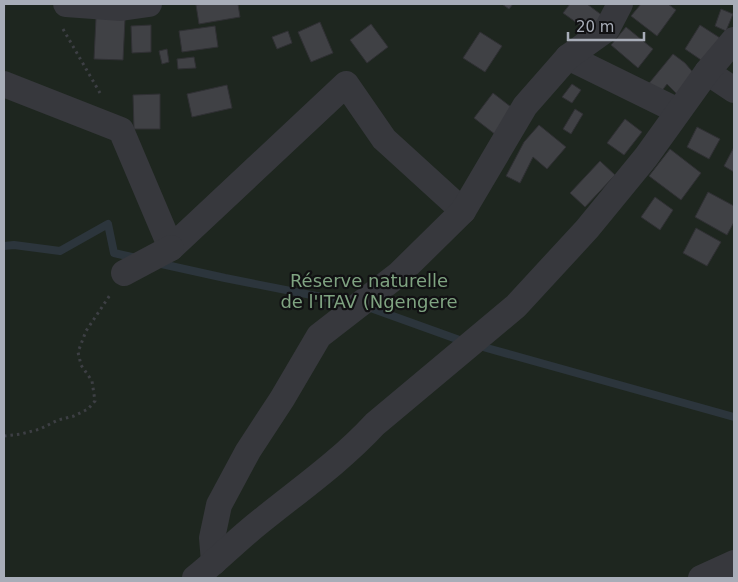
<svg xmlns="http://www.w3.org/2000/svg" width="738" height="582" font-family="'DejaVu Sans',sans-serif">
<rect width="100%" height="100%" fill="#161618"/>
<rect fill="#1e261f" x="4" y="4" width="730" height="574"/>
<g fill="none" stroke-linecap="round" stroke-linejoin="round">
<g stroke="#2c353c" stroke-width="8">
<path d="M4,246L14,245L60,251L108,224L114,253L136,258"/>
<path d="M157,263L225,278L352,303"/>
<path d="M365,306L465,342"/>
<path d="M476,345L734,417"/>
</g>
</g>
<g fill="#404145" stroke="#303034">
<path d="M4,4H5L4,34Z"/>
<path d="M204,4H238L240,17L199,24L196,5Z"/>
<path d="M502,4H513L509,9Z"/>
<path d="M570,4H587L603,16L591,33L563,13Z"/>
<path d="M641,4H668L676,10L657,36L631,16Z"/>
<path d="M721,9L733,14L726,31L715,26Z"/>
<path d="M96,18L125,19L123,60L94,59Z"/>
<path d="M320,22L333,53L311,62L298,32Z"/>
<path d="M371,24L388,47L367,63L350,40Z"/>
<path d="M151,25V52L132,53L131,26Z"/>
<path d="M700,25L720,38L704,62L685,49Z"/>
<path d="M215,26L218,47L182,52L179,31Z"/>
<path d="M626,27L653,49L638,68L611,45Z"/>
<path d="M288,31L292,43L277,49L272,37Z"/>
<path d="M480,32L502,46L485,72L463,58Z"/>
<path d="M167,49L169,62L162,64L159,51Z"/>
<path d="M673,54L685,63L696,76L678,95L667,84L658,96L646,87Z"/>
<path d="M194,57L196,68L178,69L177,59Z"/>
<path d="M572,84L581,90L572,103L562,97Z"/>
<path d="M227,85L232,108L192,117L187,94Z"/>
<path d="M493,93L515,110L496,135L474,118Z"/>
<path d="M160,94V129H134L133,95Z"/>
<path d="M575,109L583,114L571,134L563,129Z"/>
<path d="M625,119L642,132L624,155L607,143Z"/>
<path d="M539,125L566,147L547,169L533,157L520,183L506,176L524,142Z"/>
<path d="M697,127L720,139L709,159L687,147Z"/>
<path d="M734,147V172L724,166Z"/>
<path d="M670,149L701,173L681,200L649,176Z"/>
<path d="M600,161L615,175L585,207L570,193Z"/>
<path d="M708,192L734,206V222L727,235L695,217Z"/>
<path d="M655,197L673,210L660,230L641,217Z"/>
<path d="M696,228L721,242L707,266L683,253Z"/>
</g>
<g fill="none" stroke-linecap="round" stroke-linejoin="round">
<g stroke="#3d3f44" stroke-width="3" stroke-dasharray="2.5 4" stroke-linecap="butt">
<path d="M63,29L100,93"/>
<path d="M4,436L21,434L40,429L58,420L74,416L88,409L95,401L92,381L81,365L78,352L86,331L110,295"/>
</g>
<g stroke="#37383d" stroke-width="26">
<path d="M66,4L121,8L149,4"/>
<path d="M568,57L678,111"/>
<path d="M707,72L734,90"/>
<path d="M4,84L121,130L171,248L346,84L384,139L463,211"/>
<path d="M124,273L171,248"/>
<path d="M214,562L212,538L219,505L248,451L282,399L319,336L399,274L463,211L525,106L568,57L607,29L620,4"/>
<path d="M195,578C214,563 231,546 250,530C292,495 337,465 375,424L516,306L587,229L646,157L707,72L734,40"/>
<path d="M701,578L734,563"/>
</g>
</g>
<g text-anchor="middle" stroke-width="4.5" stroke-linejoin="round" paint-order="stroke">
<g font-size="18" fill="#7fa381" stroke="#111113">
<text x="369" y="287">Réserve naturelle<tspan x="369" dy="21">de l'ITAV (Ngengere</tspan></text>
</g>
</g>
<rect width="738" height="582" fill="none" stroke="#a8adb8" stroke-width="10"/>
<path d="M568 32v8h76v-8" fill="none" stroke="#a8adb8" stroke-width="2.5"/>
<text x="576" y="32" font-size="15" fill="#a8adb8" stroke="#111113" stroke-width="4" paint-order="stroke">20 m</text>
</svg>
